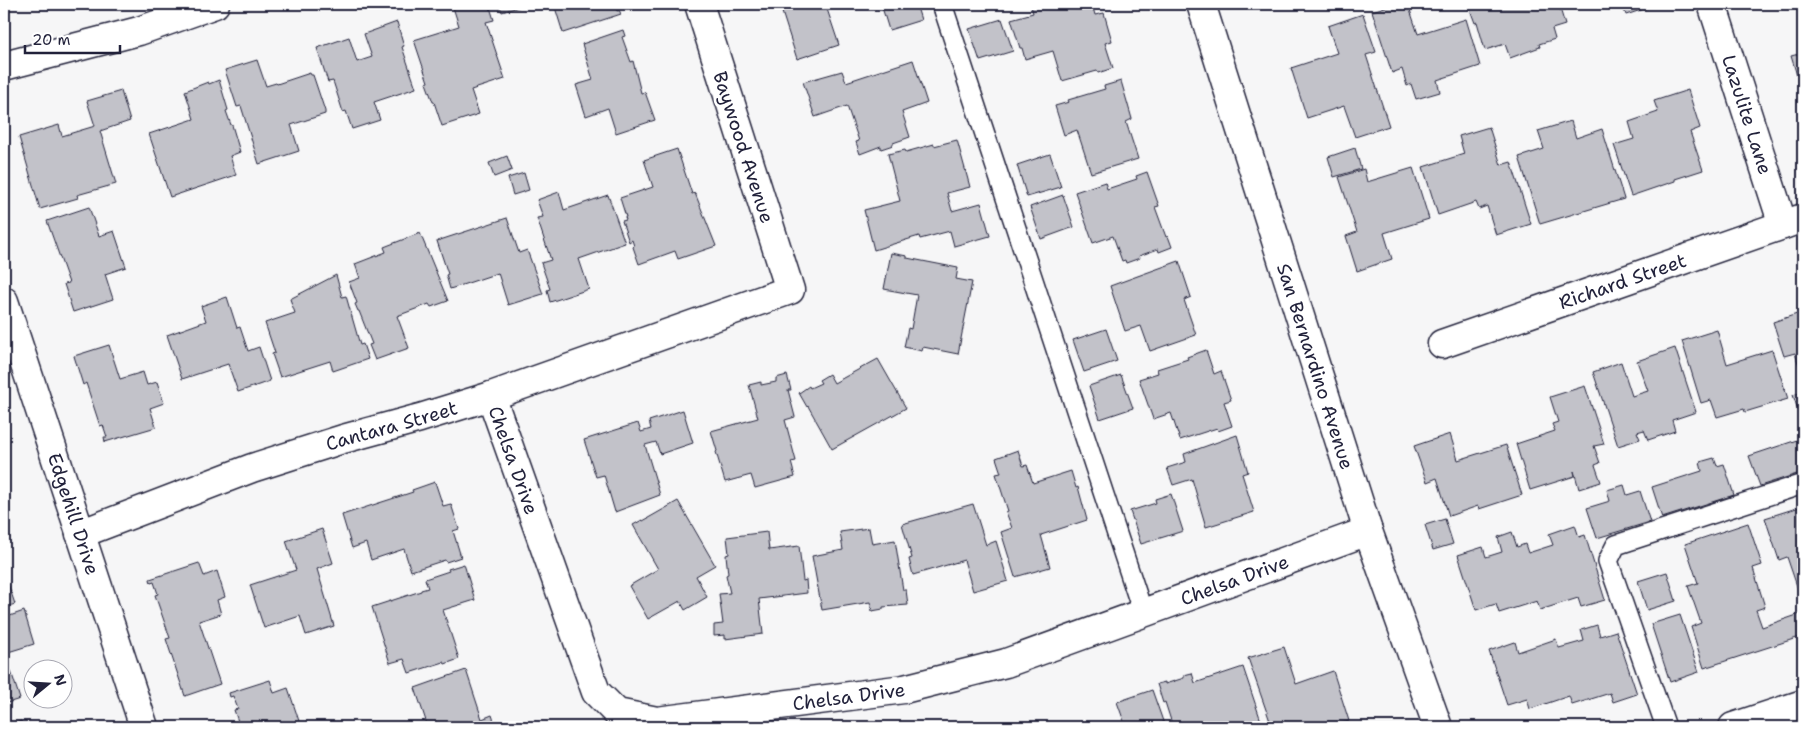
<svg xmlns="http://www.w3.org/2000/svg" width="1807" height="731" font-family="'Shantell Sans',sans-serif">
<rect width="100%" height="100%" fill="#f6f6f7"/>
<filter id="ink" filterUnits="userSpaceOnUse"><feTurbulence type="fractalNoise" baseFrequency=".02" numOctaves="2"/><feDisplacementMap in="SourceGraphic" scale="10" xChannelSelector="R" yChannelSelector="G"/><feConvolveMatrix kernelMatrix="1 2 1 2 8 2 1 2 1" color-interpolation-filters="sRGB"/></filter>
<g filter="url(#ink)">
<g fill="#c2c2c9" stroke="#22223b">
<path d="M452,4H489L494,20L486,22L505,79L471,90L479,114L442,126L434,102H433L426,83L428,82L414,40L459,26Z"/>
<path d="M499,4H528L502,12Z"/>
<path d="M554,4H615L617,11L619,10L621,14L563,33Z"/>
<path d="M781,4H834L826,6L839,45L797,59L782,12L784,11Z"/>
<path d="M881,4H916L921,20L889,30Z"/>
<path d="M1040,4H1046L1047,8L1061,4H1092L1095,15L1104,13L1112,41L1105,43L1113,68L1098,73L1097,71L1062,81L1053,51L1025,59L1022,48H1020L1011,19L1033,13L1031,6Z"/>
<path d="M1395,4H1408L1418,34L1466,19L1480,66L1437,80L1440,92L1416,99L1411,84L1407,86L1402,69L1392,73L1372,11Z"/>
<path d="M1468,4H1502L1503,6L1511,4H1562L1559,5L1565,25L1552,29L1555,39L1539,44L1540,47L1510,58L1505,44L1485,50L1477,22L1475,23Z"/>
<path d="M1622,4H1659L1626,15Z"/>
<path d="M1363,14L1376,52L1366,55L1389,126L1355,137L1344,106L1307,118L1291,68L1337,53L1328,26Z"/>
<path d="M1002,19L1013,51L980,61L969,29Z"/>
<path d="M397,22L404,46L402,47L416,88L374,102L380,120L352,129L346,111L343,112L333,81L328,82L317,48L349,37L357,62L372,57L364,34Z"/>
<path d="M623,30L625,36L622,37L631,62L633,61L641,93L645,92L655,120L616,133L608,108L586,116L576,85L593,80L582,44Z"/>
<path d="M1803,53V95L1791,56Z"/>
<path d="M257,60L266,86L276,83L277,84L310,73L311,75H313L325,111V114L291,125L299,151L259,164L241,106L237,107L225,70Z"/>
<path d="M913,60L927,103L902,112L910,137L893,143V145L881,149V146L860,154L856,142L859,141L847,106L815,117L803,82L842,71L846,82Z"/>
<path d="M219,80L228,110L226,111L231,125H232L240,152L230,156L236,175L170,197L149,134L194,119L185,91L208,82L209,84Z"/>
<path d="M1121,81L1132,119L1126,122L1138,159L1091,173L1077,130L1064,135L1055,106L1069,102L1068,100L1105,89L1104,86Z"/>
<path d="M1688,90L1700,128L1690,132L1703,170L1675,179V181L1631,196L1614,145L1634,139L1629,122L1658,112L1654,101Z"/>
<path d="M121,91L130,121L100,131L116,184L77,195L78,198L40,209L19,137L59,125L62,136L95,126L87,101Z"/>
<path d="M1571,121L1576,138L1602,129L1624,199L1540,224L1519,157L1544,149L1538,131Z"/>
<path d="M1489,127L1501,165L1511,162L1531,224L1496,235L1487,206L1479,209L1476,202L1438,215L1423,167L1464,154L1459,136Z"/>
<path d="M957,140L970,187L947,193L952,211L981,203L990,236L954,246L950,231L920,239L919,236L874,250L864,210L900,201L888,154L905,150L906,152L934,144V146Z"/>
<path d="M1355,148L1361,169L1334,177L1328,157Z"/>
<path d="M677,149L692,194L695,193L716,246L678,259L675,251L639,264L633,247L634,246L632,240L629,242L622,221L626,220L625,217H626L620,198L653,187L644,160Z"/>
<path d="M1050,154L1061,187L1027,197L1017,165Z"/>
<path d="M507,156L512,170L494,177L489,163Z"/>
<path d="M1413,168L1429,219L1384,233L1392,259L1357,271L1346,236L1357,232L1339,177L1364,169L1367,182Z"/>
<path d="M1147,172L1159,206L1155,207L1166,237L1168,236L1172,247L1159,252L1158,249L1139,256L1140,258L1126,263L1125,260L1122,261L1113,236L1093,243L1075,192L1105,182L1107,189L1137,179L1136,176Z"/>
<path d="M524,173L529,190L513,195L508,178Z"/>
<path d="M559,192L564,210L608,195L625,243L579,259L589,289L550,302L547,290L550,289L541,263L551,260L537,218L543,217L537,200Z"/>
<path d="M1063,195L1074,227L1041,239L1030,207Z"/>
<path d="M89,207L99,236L114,231L126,267L105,274L113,299L73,312L64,284L69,283L47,221Z"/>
<path d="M507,218L519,253L527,250L543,294L508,305L498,273L450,289L446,275L448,274L437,241Z"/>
<path d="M420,233L448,301L431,307L429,304L397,316L409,348L375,360L369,345L372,344L359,311H358L355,304L357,303L349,282L360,278L355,264L386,252L384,247Z"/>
<path d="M891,253L907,256V258L958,268L956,279L972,282L958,354L923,347L922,351L904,347L908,328L911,329L917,295L884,289Z"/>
<path d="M1179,261L1191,297L1184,300L1196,335L1150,351L1141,326L1125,331L1110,286Z"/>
<path d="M336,275L342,297L346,296L360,345L363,344L368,359L333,371L330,361L280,377L272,354L275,353L265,323L295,313L290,299Z"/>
<path d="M227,297L237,328L240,327L248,351L259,347L270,381L238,392L228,364L182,379L167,335L206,321L201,306Z"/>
<path d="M1803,312V379L1795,353L1784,356L1773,322Z"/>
<path d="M1106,329L1117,361L1084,372L1073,340Z"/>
<path d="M1717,330L1727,364L1772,350L1788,399L1745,412L1744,409L1717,417L1711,400L1701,403L1682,341Z"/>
<path d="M109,345L120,379L143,372L147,385L157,382L164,403L150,408L156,427L105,442L104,437H107L103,425L100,426L86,383L83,385L74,356Z"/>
<path d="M1675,348L1696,412L1672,420L1675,431L1648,440L1644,430L1637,432L1640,439L1618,446L1593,372L1621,362L1632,396L1648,391L1637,361Z"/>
<path d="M1206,350L1214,374L1221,371L1231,400L1224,402L1232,426L1218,431L1217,428L1180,440L1171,413L1153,419L1139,379L1158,373L1157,369L1188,359L1187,357Z"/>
<path d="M878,359L906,408L832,449L808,406L807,407L799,393L809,386L810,388L821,383L819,380L829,374L834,383Z"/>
<path d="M787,375L791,390H788L795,417L785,420L796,461L791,462L795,477L755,488L751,475L725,482L716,452L717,451L711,431L758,418L749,385L761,382V385L776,382V378Z"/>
<path d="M1121,375L1133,408L1100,419L1089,386Z"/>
<path d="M1585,386L1604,444L1594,446L1600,463L1595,465L1601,482L1579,489L1574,471L1575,476L1530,490L1516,444L1555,431L1552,424L1558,422L1550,397Z"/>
<path d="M1803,392V405L1797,407L1793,395Z"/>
<path d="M683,410L693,443L660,454L656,442L645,445L660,495L615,512L604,475L596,477L584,440L638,423L641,432L651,429L649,421Z"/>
<path d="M1450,434L1458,460L1506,445L1522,495L1479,509L1478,506L1449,516L1437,478L1427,482L1414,446Z"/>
<path d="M1237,435L1248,472L1242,474L1254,512L1206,527L1192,479L1173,485L1167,468L1186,462L1184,454Z"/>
<path d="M1803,438V472L1760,486L1749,456Z"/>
<path d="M1018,450L1023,466L1027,465L1033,483L1071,471L1076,488L1078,487L1087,520L1041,535L1050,567L1015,577L1001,532L1012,528L1006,512L1008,511L996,474L1001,473L996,458Z"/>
<path d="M1714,458L1717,466L1724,464L1734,495L1662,518L1652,487L1702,471L1700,462Z"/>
<path d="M435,482L443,506L451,504L459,529L453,531L461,557L446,562L445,560L411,571L404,549L371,560L366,543L352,548L342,515L413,492L412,490Z"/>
<path d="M1624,485L1627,495L1640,491L1650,522L1597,538L1587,508L1610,501L1607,490Z"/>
<path d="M1171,494L1183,531L1141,544L1130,511L1156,503L1155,499Z"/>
<path d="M678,501L715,565L696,576L707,597L685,610L680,601L648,619L629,586L658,569L633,525L642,520L643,521Z"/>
<path d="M973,504L986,545L996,541L1008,581L973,591L964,560L913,575L909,559L912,558L902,524Z"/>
<path d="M1803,506V594L1800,595L1787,557L1779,560L1765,518Z"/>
<path d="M1445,519L1453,544L1433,550L1425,525Z"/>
<path d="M1748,523L1762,565L1753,568L1765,607L1756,610L1762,627L1803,613V636L1704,668L1691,627L1701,623L1688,586L1698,583L1685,544Z"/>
<path d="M1575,525L1579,537L1585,535L1605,600L1581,607L1578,598L1540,610L1537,601L1499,613L1496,604L1476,610L1458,555L1483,547L1486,557L1502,552L1498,537L1512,532L1517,547L1525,544L1528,553L1553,545L1549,534Z"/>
<path d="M869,528L872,544L895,540L903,590H906L908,605L883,607V609L872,611L870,602L822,610L812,556L843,550L840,532Z"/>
<path d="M322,529L333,563L317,569L334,626L306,635L300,616L264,628L250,585L296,570L286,541Z"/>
<path d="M767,532L769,550L799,546L803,581L806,580L807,593L759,599L763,634L725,639V635L714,636V625L723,624L719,594L730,593L726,575L728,574L726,555L729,554L727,537Z"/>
<path d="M199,563L204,576L217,571L225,597L217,600L221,614L199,621L220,684L185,696L166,639L170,638L155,595L158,594L154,582L151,583L150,579Z"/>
<path d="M464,564L475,600L443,610L459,659L445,664L444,662L409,673L404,659L390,663L372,607L421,591V590L428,588L425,579L449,571L448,569Z"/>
<path d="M4,572L15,604L4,608Z"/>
<path d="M1667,572L1676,601L1647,610L1638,581Z"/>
<path d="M24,611L34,644L5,653L20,699L4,704V618Z"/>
<path d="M1680,615L1699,672L1670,682L1651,624Z"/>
<path d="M1597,625L1600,636L1616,631L1637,694L1613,702L1610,693L1572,705L1569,696L1530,709L1527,699L1507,705L1489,651L1515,642L1518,652L1556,639L1559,648L1584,641L1581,630Z"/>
<path d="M1284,647L1296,684L1333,671L1349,721L1325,727H1272L1248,658Z"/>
<path d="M1243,667L1261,721L1246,727H1173L1165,702L1163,703L1157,684L1165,682V684L1184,678V675L1192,673L1195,683Z"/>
<path d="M466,670L482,719L492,715L496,727H428L415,688Z"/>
<path d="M270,680L274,693L288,688L301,727H240L234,710L238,709L233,696L230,697L229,693Z"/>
<path d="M1152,690L1165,727H1126L1117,702Z"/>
<path d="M21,721L23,727H4V726Z"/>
</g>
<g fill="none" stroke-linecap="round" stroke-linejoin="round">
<defs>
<g id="service">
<path d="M942,4L1143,613"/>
<path d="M1666,727L1608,561L1616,545L1803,484"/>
</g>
<g id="minor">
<path id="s1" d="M1712,4L1783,225"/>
<path d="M4,66L139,31L215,4"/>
<path id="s2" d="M4,301L144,727"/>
<path id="s3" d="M1442,344L1803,218"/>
<path id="s4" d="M491,396L596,692L617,713L657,721L904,689L1006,663L1368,531"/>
<path id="s5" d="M80,534L252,468L343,439L420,418L491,396L790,290L699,4"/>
<path d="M1733,727L1803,704"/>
</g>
<g id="secondary">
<path id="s6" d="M1201,4L1368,531L1438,727"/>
</g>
</defs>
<use href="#service" stroke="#22223b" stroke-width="22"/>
<use href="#minor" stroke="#22223b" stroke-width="31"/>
<use href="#secondary" stroke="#22223b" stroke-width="31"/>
<use href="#service" stroke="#fff" stroke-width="19"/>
<use href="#minor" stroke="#fff" stroke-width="28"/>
<use href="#secondary" stroke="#fff" stroke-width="28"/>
</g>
</g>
<g text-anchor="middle" stroke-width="5" stroke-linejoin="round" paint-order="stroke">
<g font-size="19" fill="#22223b" stroke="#fff">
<text dy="7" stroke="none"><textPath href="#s1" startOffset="116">Lazulite Lane</textPath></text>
<text transform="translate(744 147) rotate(72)" y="7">Baywood Avenue</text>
<text dy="7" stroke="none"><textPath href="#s3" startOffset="191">Richard Street</textPath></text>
<text dy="7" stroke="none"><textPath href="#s6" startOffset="380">San Bernardino Avenue</textPath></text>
<text dy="7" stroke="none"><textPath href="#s5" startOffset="330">Cantara Street</textPath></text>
<text dy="7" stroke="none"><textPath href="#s4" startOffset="68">Chelsa Drive</textPath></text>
<text dy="7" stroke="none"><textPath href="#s2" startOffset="224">Edgehill Drive</textPath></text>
<text dy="7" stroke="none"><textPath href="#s4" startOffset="982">Chelsa Drive</textPath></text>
<text dy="7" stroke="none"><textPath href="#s4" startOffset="578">Chelsa Drive</textPath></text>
</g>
</g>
<rect width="1807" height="731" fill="none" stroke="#fff" stroke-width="20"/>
<rect x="10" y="10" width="1787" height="711" fill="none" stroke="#22223b" stroke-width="2" filter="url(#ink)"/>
<g transform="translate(48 684) rotate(72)"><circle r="24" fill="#ffffff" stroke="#a7a7b1"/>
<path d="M0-4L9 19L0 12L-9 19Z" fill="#22223b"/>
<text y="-8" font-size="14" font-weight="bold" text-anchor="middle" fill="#22223b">N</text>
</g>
<path d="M25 45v8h95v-8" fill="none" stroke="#22223b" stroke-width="2.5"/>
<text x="32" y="45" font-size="15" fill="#22223b" stroke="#ffffff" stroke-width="4" paint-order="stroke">20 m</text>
</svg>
